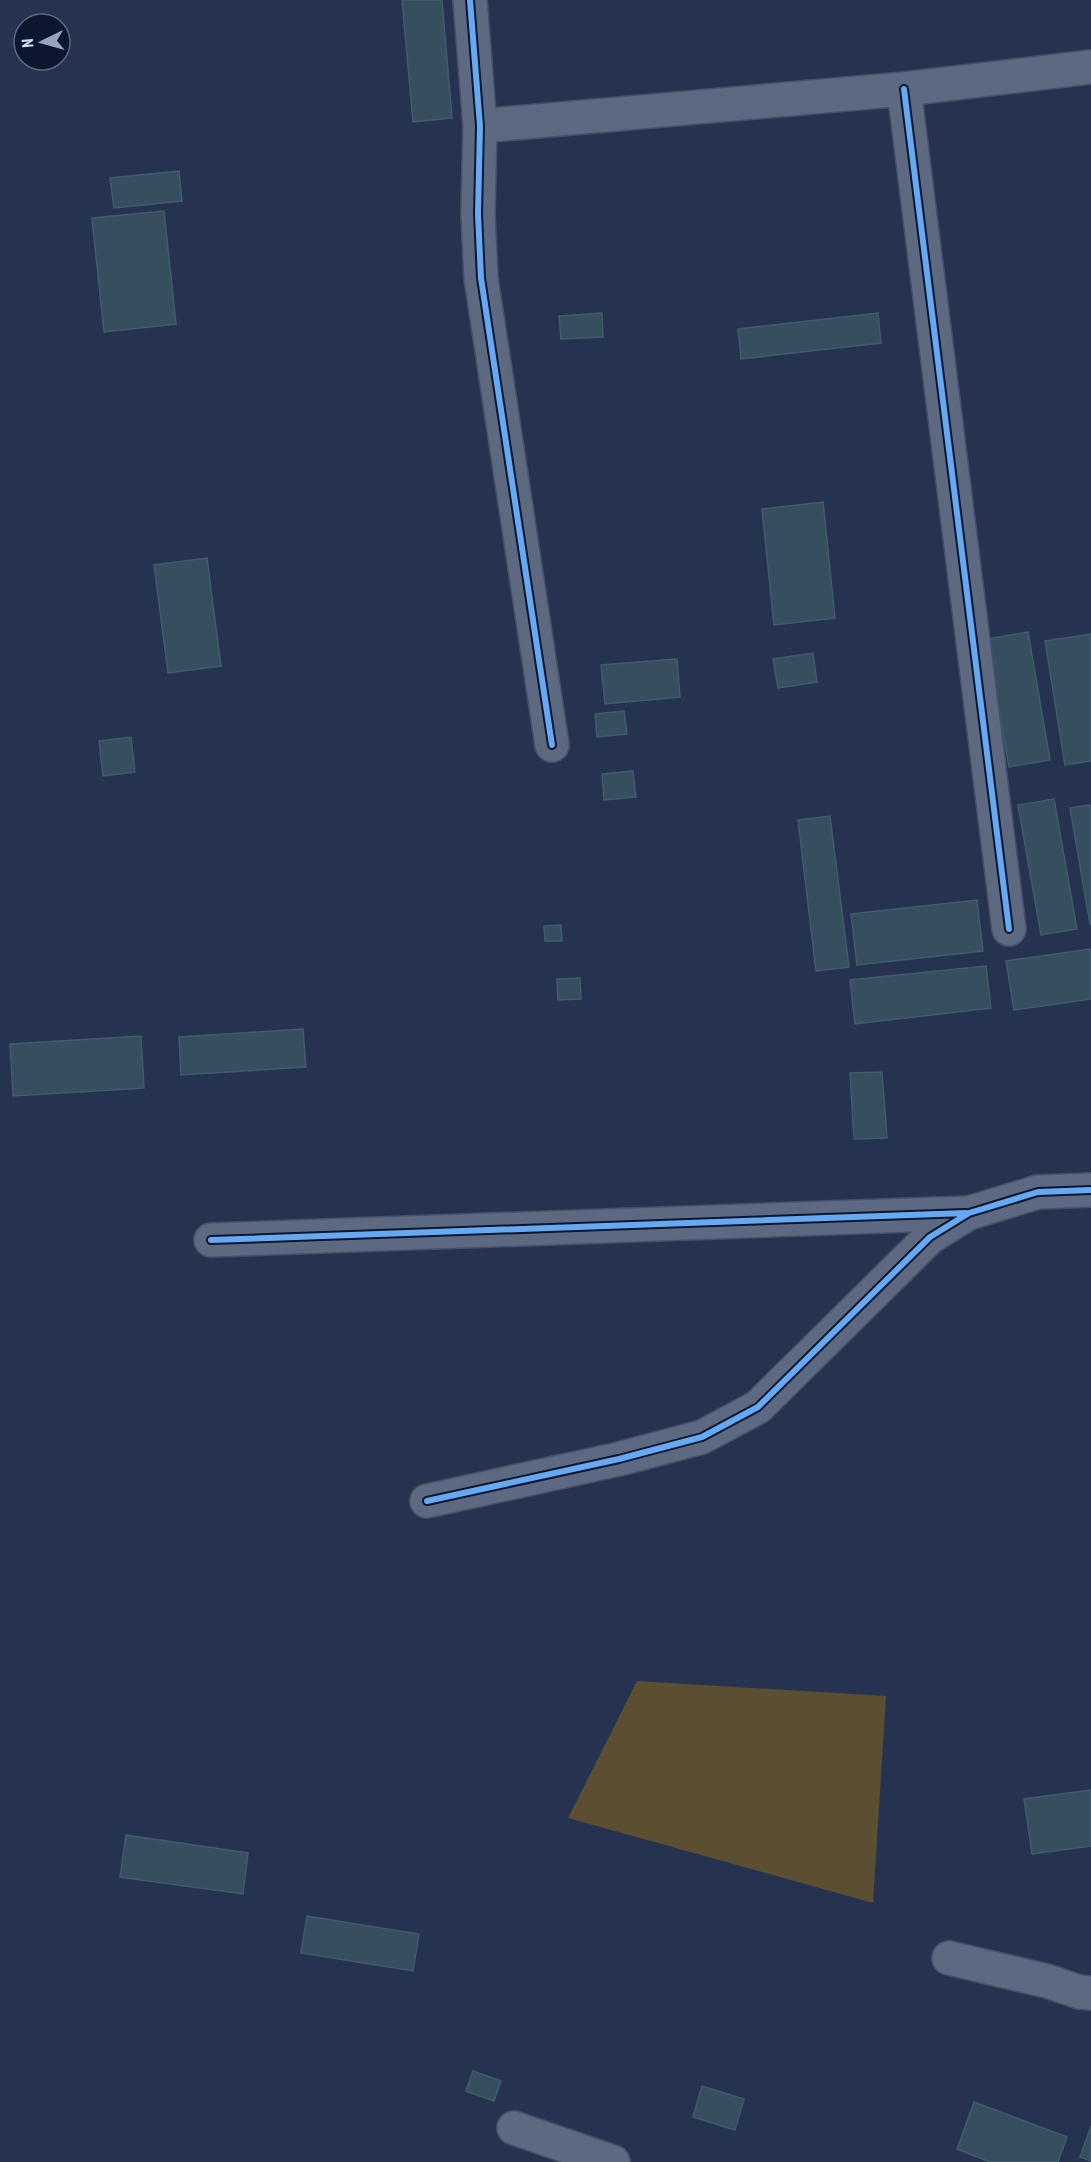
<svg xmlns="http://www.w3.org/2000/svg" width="1091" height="2162" font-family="'PT Sans Narrow',sans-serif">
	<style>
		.green { fill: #5c4f31 }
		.building { fill: #374e5e; stroke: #405c6c; stroke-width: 1.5 }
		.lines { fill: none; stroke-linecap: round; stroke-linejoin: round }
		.street-casing { stroke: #465068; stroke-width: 36 }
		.street { stroke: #5d6981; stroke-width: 33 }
		.cycleway-casing { stroke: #0c172f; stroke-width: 10 }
		.cycleway { stroke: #66a8f1; stroke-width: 6 }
	</style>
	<rect width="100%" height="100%" fill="#263350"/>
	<!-- green -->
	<path class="green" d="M637 1681 886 1696 873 1903 568 1818Z"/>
	<!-- building -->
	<path class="building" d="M402 0H442L452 118 413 122Z
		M179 171 182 201 114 208 110 178Z
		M164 211 176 324 104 332 92 218Z
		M602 313 603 337 561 339 559 316Z
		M878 313 881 343 741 359 738 329Z
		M823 502 835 618 774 625 762 509Z
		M207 558 221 666 168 673 154 565Z
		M1028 632 1050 760 1009 767 986 639Z
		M1091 634V761L1065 765 1045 641Z
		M813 653 817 682 778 688 773 659Z
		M677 659 680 697 605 704 601 665Z
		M624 711 627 734 597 737 595 714Z
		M131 737 135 772 103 776 99 741Z
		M633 771 636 797 604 800 602 774Z
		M1054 799 1077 929 1041 935 1018 805Z
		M1091 805V924H1090L1070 808Z
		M830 816 849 967 816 971 798 820Z
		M977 900 983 951 857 965 851 914Z
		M561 925 562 941H545L544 926Z
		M1091 949V999L1014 1010 1006 961Z
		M986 966 991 1008 855 1024 850 980Z
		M580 978 581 999 558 1000 557 979Z
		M303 1029 306 1067 181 1075 179 1037Z
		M141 1036 144 1088 13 1096 10 1044Z
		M882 1072 887 1138 854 1139 850 1073Z
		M1091 1790V1846L1032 1854 1024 1799Z
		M126 1835 248 1853 243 1894 120 1877Z
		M307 1916 419 1934 413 1971 301 1953Z
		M473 2071 501 2081 494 2101 466 2091Z
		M702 2086 744 2099 735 2130 693 2117Z
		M974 2102 1067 2137 1058 2162H990L957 2149Z
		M1091 2126V2161L1080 2157Z"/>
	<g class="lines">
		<!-- street casing -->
		<g class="street-casing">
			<path id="street" d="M470 0 480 126 478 214 481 278 552 745
				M904 89 1009 929
				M480 126 904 89 1091 67
				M211 1240 968 1213
				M427 1501 619 1459 702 1437 758 1407 930 1237 969 1213 1038 1192 1091 1190
				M949 1958 1047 1981 1079 1992 1091 1993
				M514 2128 613 2162"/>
		</g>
		<!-- street -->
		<use href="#street" class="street"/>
		<!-- cycleway casing -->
		<g class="cycleway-casing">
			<path id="cycleway" d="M470 0 480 126 478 214 481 278 552 745
				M904 89 1009 929
				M211 1240 966 1213
				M427 1501 619 1459 702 1437 758 1407 930 1237 969 1213 1038 1192 1091 1190"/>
		</g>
		<!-- cycleway -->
		<use href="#cycleway" class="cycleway"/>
	</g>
	<!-- north arrow -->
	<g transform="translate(42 42) rotate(265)"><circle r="28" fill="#0c172f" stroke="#5c6881" stroke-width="1.5"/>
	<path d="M0-4.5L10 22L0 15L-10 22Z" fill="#96a4c0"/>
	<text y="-9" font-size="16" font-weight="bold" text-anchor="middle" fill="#d3e1fc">N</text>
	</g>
</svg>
